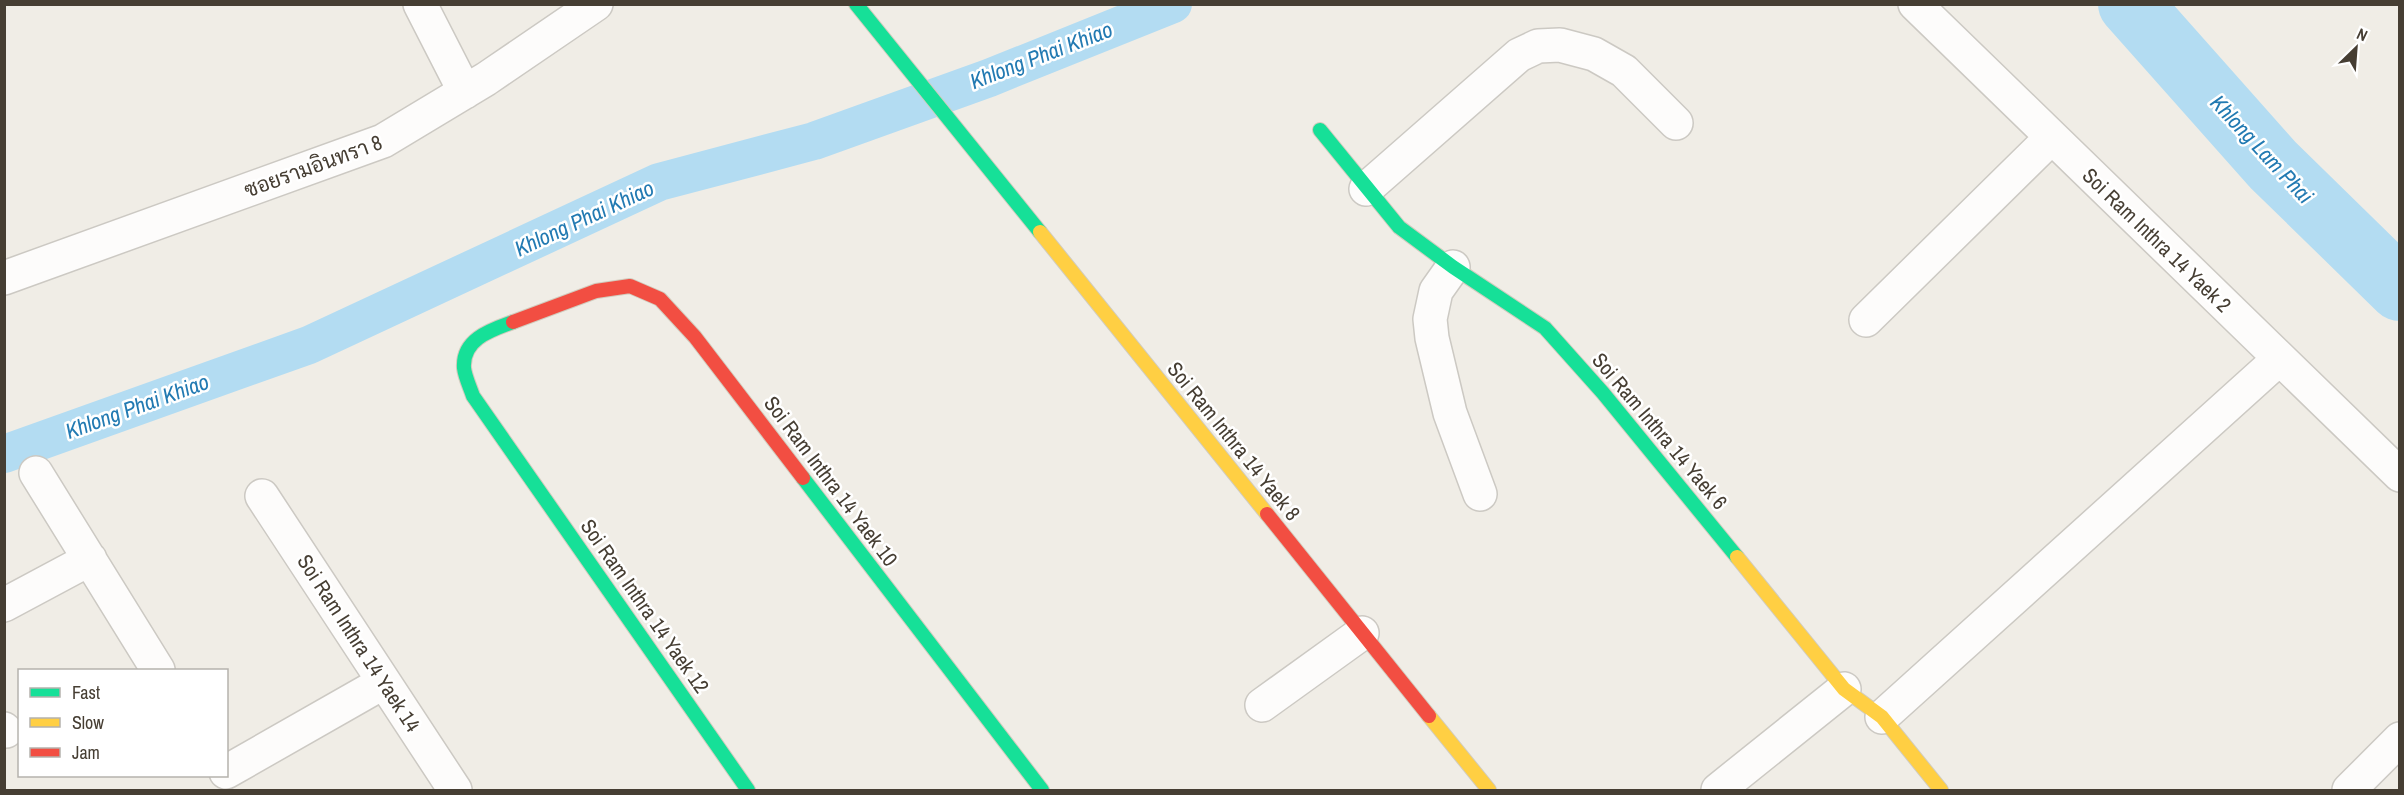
<svg xmlns="http://www.w3.org/2000/svg" width="2404" height="795" font-family="'Archivo Narrow',Sarabun,sans-serif">
	<style>
		.lines { fill: none; stroke-linecap: round; stroke-linejoin: round }
		.canal { stroke: #b3dcf2; stroke-width: 38 }
		.river { stroke: #b3dcf2; stroke-width: 64 }
		.street-casing { stroke: #ccc9c3; stroke-width: 36 }
		.fast-casing { stroke: #d1ccbe; stroke-width: 16 }
		.slow-casing { stroke: #d1ccbe; stroke-width: 16 }
		.jam-casing { stroke: #d1ccbe; stroke-width: 16 }
		.street { stroke: #fdfcfb; stroke-width: 33 }
		.fast { stroke: #16e098; stroke-width: 14 }
		.slow { stroke: #ffcf43; stroke-width: 14 }
		.jam { stroke: #f24e42; stroke-width: 14 }
		.labels { text-anchor: middle; dominant-baseline: central; stroke-width: 5; stroke-linejoin: round; paint-order: stroke }
		.street-label { font-size: 21px; fill: #463e33; stroke: #fff }
		.water-label { font-size: 22px; font-style: italic; fill: #227ab2; stroke: #fff }
	</style>
	<rect width="100%" height="100%" fill="#f0ede6"/>
	<g class="lines">
		<!-- canal -->
		<path class="canal" d="M4 454 309 345 659 182 814 141 989 78 1173 4"/>
		<!-- river -->
		<path class="river" d="M2130 4 2273 165 2400 289"/>
		<!-- street casing -->
		<g class="street-casing">
			<path id="street" d="M420 4 465 92
				M1915 4 2400 475
				M1366 189 1519 55 1538 46 1560 45 1594 54 1624 71 1676 123
				M1453 267 1436 291 1430 319 1432 338 1450 413 1480 494
				M4 278 383 141 486 79 596 4
				M1866 320 2052 137
				M36 473 158 670
				M262 496 455 790
				M4 605 90 559
				M1262 705 1362 633
				M1882 717 2279 359
				M4 729 6 731
				M226 772 384 682
				M1718 790 1844 689
				M2349 790 2400 739"/>
		</g>
		<!-- fast casing -->
		<g class="fast-casing">
			<path id="fast" d="M856 4 1040 232
				M1320 130 1399 227 1453 267 1545 328 1603 393 1737 557
				M513 322C491 330 462 339 464 368 465 377 470 387 473 396L748 790
				M803 478 1042 790"/>
		</g>
		<!-- slow casing -->
		<g class="slow-casing">
			<path id="slow" d="M1040 232 1267 514
				M1737 557 1844 689 1882 717 1941 790
				M1429 716 1489 790"/>
		</g>
		<!-- jam casing -->
		<g class="jam-casing">
			<path id="jam" d="M513 322 596 291 630 286 660 299 695 337 803 478
				M1267 514 1429 716"/>
		</g>
		<!-- street -->
		<use href="#street" class="street"/>
		<!-- fast -->
		<use href="#fast" class="fast"/>
		<!-- slow -->
		<use href="#slow" class="slow"/>
		<!-- jam -->
		<use href="#jam" class="jam"/>
	</g>
	<g class="labels">
		<!-- street labels -->
		<g class="street-label">
			<text transform="translate(313 166) rotate(-20)">ซอยรามอินทรา 8</text>
			<text transform="translate(2157 240) rotate(44)">Soi Ram Inthra 14 Yaek 2</text>
			<text transform="translate(1660 431) rotate(50)">Soi Ram Inthra 14 Yaek 6</text>
			<text transform="translate(1234 441) rotate(51)">Soi Ram Inthra 14 Yaek 8</text>
			<text transform="translate(831 481) rotate(53)">Soi Ram Inthra 14 Yaek 10</text>
			<text transform="translate(645 606) rotate(55)">Soi Ram Inthra 14 Yaek 12</text>
			<text transform="translate(359 643) rotate(57)">Soi Ram Inthra 14 Yaek 14</text>
		</g>
		<!-- water labels -->
		<g class="water-label">
			<text transform="translate(1041 55) rotate(-21)">Khlong Phai Khiao</text>
			<text transform="translate(2262 149) rotate(47)">Khlong Lam Phai</text>
			<text transform="translate(584 218) rotate(-25)">Khlong Phai Khiao</text>
			<text transform="translate(137 406) rotate(-20)">Khlong Phai Khiao</text>
		</g>
	</g>
	<!-- border -->
	<rect width="2404" height="795" fill="none" stroke="#463e33" stroke-width="12"/>
	<!-- legend -->
	<rect x="18" y="669" width="210" height="108" fill="#ffffff" stroke="#b5b2ad" stroke-width="1.5"/>
	<rect x="30" y="688" width="30" height="9" fill="#16e098" stroke="#b5b2ad" stroke-width="1.5"/>
	<text x="72" y="699" font-size="18" fill="#463e33">Fast</text>
	<rect x="30" y="718" width="30" height="9" fill="#ffcf43" stroke="#b5b2ad" stroke-width="1.5"/>
	<text x="72" y="729" font-size="18" fill="#463e33">Slow</text>
	<rect x="30" y="748" width="30" height="9" fill="#f24e42" stroke="#b5b2ad" stroke-width="1.5"/>
	<text x="72" y="759" font-size="18" fill="#463e33">Jam</text>
	<!-- north arrow -->
	<g transform="translate(2356 48) rotate(25)" stroke="#ffffff" stroke-width="4.5" paint-order="stroke">
	<path d="M0-4.5L10 22L0 15L-10 22Z" fill="#463e33"/>
	<text y="-9" font-size="16" font-weight="bold" text-anchor="middle" fill="#463e33">N</text>
	</g>
</svg>
